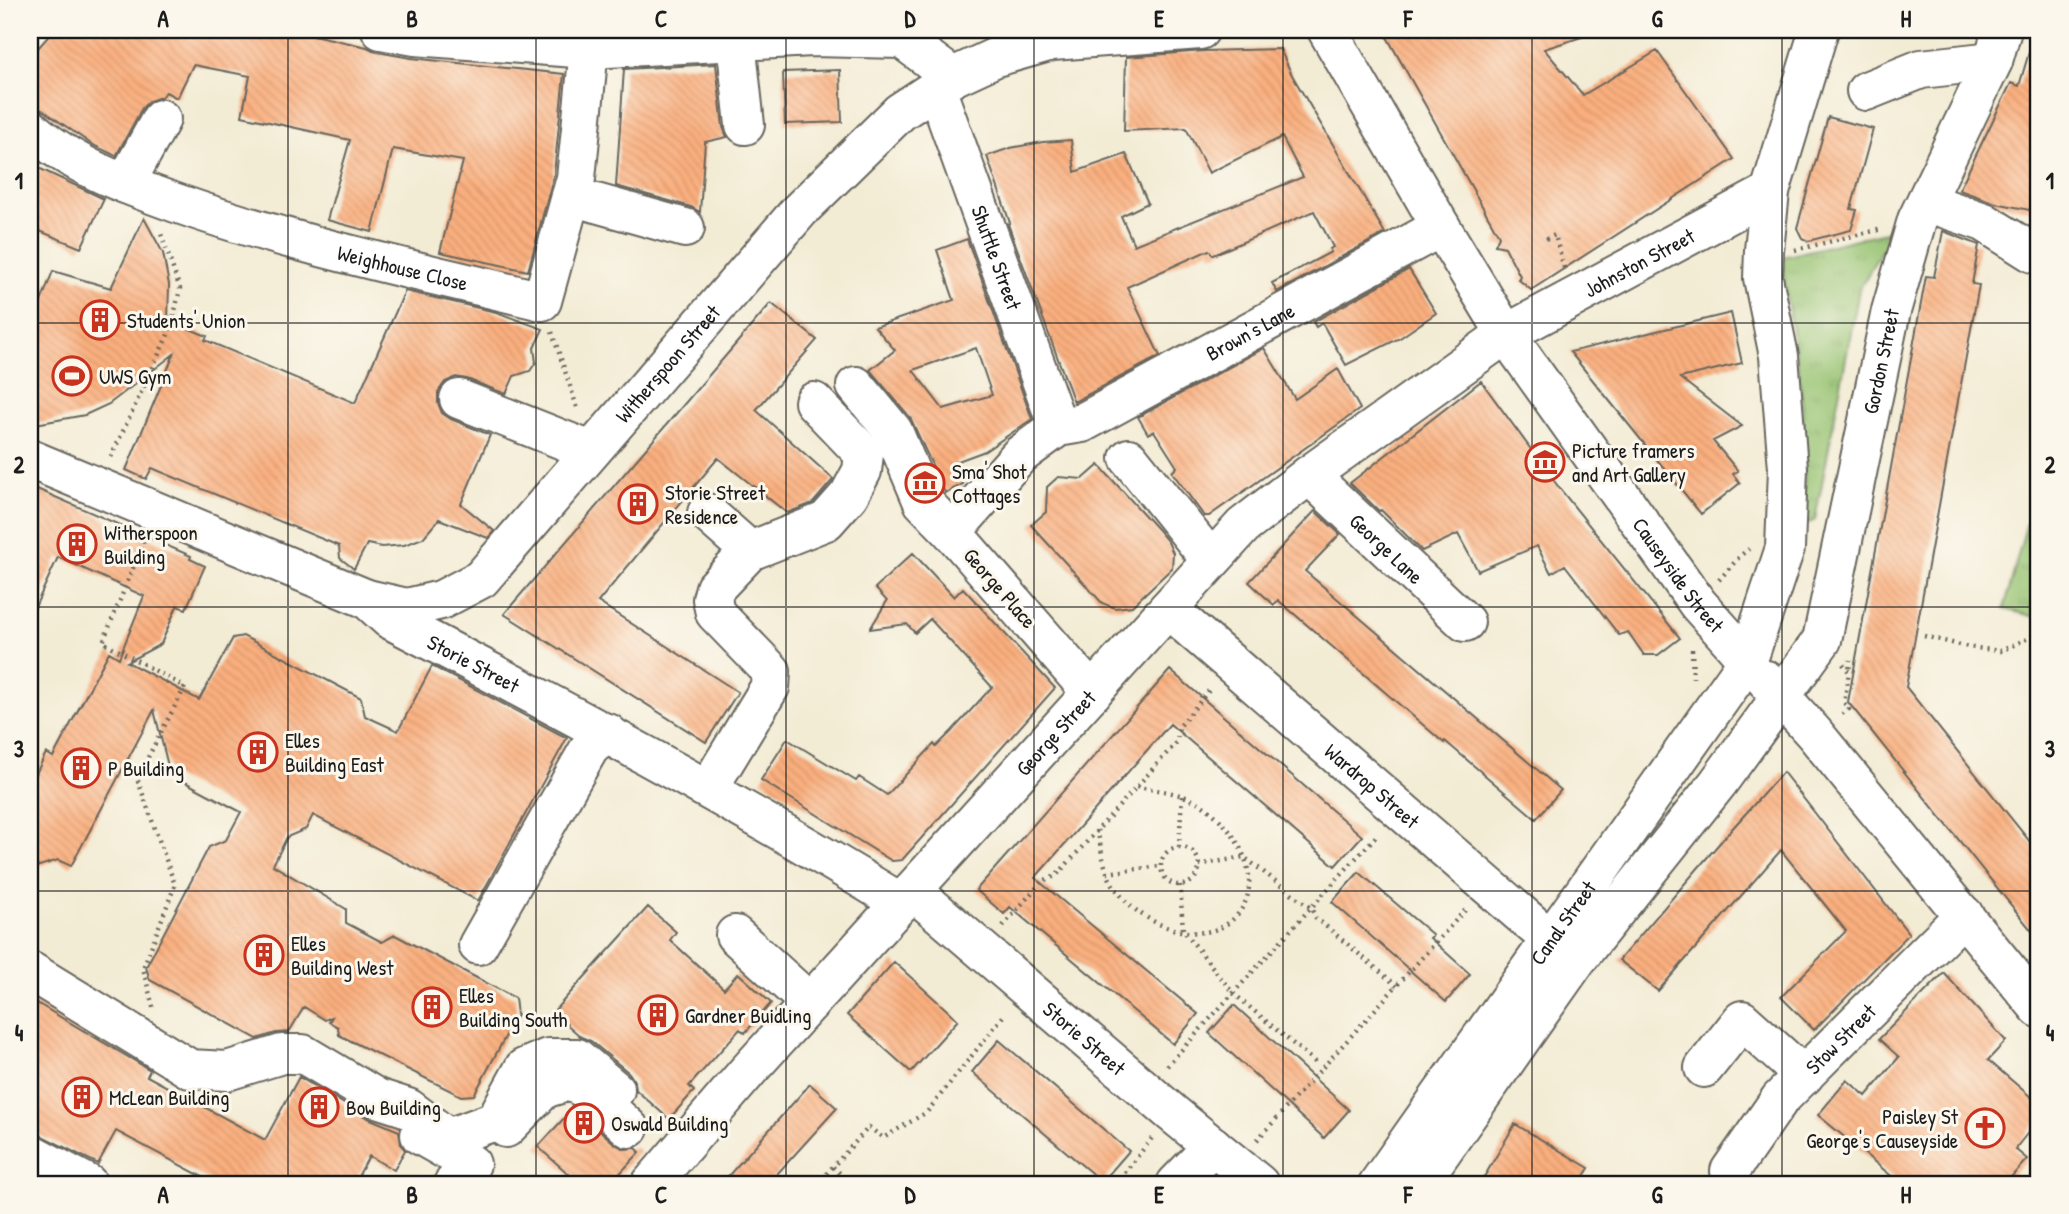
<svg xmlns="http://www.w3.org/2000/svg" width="2069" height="1214" font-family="'Patrick Hand',sans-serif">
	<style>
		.grass { fill: url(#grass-tufts); stroke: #586f46; stroke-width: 2 }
		.building { fill: url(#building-back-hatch); fill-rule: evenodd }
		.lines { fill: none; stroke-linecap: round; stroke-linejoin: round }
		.minor-casing { stroke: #67655d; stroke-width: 42 }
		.major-casing { stroke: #67655d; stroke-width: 42 }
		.path { stroke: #67655d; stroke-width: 4.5; stroke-dasharray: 2 5; stroke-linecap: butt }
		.minor { stroke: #fff; stroke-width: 38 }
		.major { stroke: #fff; stroke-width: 38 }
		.grid { fill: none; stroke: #1c1c1c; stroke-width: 2; stroke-opacity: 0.55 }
		.labels { text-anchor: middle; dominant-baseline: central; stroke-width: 6; stroke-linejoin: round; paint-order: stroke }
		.street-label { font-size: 21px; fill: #1c1c1c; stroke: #fbf7ec }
		.poi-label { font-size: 21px; fill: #1c1c1c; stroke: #fbf7ec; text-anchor: start }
		.neatline { fill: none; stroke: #1c1c1c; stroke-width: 2.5 }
		.grid-label { font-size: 23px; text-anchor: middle; font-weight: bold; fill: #1c1c1c }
	</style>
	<defs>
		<pattern id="grass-tufts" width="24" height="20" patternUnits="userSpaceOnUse" patternTransform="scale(1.75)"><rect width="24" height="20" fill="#95c270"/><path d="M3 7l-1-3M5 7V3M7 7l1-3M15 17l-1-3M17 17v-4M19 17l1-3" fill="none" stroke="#80a660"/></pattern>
		<pattern id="building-back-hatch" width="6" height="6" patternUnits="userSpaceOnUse" patternTransform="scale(1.75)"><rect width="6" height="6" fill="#faaf7e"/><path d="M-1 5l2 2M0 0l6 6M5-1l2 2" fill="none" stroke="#d6966c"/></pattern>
	</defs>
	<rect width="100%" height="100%" fill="#fbf7ec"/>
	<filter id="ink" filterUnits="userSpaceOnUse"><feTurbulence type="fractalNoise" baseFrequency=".0143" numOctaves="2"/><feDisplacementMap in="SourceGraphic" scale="14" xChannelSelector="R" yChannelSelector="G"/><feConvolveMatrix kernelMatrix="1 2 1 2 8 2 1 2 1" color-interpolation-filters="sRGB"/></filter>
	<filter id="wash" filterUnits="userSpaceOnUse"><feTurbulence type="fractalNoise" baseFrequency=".00686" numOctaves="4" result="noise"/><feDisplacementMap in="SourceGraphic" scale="28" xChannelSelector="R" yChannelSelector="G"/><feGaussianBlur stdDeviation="1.57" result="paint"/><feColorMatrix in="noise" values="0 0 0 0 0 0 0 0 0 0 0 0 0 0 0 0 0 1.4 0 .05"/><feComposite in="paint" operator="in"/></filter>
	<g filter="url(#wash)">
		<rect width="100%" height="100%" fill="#f3ecd5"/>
		<!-- grass -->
		<path class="grass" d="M1893 230 1859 290 1815 520 1807 524 1804 522C1804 475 1806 428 1800 381 1795 339 1784 300 1783 257Z
			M2027 522 2039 525V605L2036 617 2004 609Z"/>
		<g id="blocks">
			<!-- building -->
			<path class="building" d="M54 30H291L367 47 377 52 411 58 564 74 554 174 528 271 440 252 463 161 393 149 372 232 327 220 350 140 242 116 250 76 193 65 177 98 166 92 161 97 149 101 142 108 116 156 91 144 44 111 30 105V57Z
				M1383 30H1590L1591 34 1544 49 1583 95 1657 51 1734 159 1531 290 1518 279 1520 276 1505 247 1495 245 1499 236Z
				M2034 36 2039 37V212L1996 203 1959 190 2011 83 2019 86Z
				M1280 49 1292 75 1385 233 1277 292 1272 283 1331 252 1330 249 1333 247 1314 211 1213 255 1209 250 1127 287 1160 356 1074 402 1008 224 1010 223 987 156 1010 148 1043 142 1071 140 1075 172 1126 154 1148 203 1121 216 1134 245 1303 177 1282 137 1209 173 1186 128 1124 131 1126 57 1204 51Z
				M716 64 723 127 727 137 705 142 700 212 691 207 616 186 624 69Z
				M840 70 842 122 785 124 783 72Z
				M1828 117 1873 129 1851 209 1857 210 1851 230 1808 241 1802 238 1797 228Z
				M30 164 104 199 81 248 30 227Z
				M144 218 163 253 169 285 168 320 207 336 205 340 355 403 405 291 496 312 543 329 534 348 536 362 530 371 514 376 506 394 467 379 456 377 445 382 438 392V403L442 413 451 419 490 435 461 504 494 531 488 538 439 519 423 538 404 545 382 547 367 544 354 569 340 558 339 546 152 468 146 479 126 470 174 354 109 404 85 415 30 425V330L53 271 111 288Z
				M1943 231 1979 245 1972 284 1979 285 1906 687 2039 853V940L1848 702 1926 276 1934 277Z
				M967 239 1032 419 985 451 955 462 963 484 945 493 910 417 870 370 895 350 875 327 954 300 937 250ZM976 348 992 395 943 409 913 370Z
				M1409 269 1436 313 1400 338 1346 365 1322 323 1316 327 1313 322Z
				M771 303 817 340 756 410 833 479 831 482 813 503 787 513 718 458 598 602 738 692 706 742 504 614Z
				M1731 313 1742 363 1680 378 1742 426 1713 441 1738 471 1733 474 1740 483 1701 514 1570 352Z
				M1264 348 1295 399 1338 369 1360 409 1209 516H1204L1172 472 1177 467 1154 431 1148 434 1138 417Z
				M1481 381 1560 489 1680 638 1658 655H1644L1628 632 1619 635 1565 565 1551 573 1537 546 1478 571 1458 534 1422 551 1381 510 1379 511 1350 483Z
				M1099 465 1159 531 1168 542 1173 553 1172 568 1132 606 1115 608 1102 603 1031 525 1046 512 1047 487 1058 477 1083 479Z
				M30 486 191 556 190 559 205 566 186 609 177 606 161 644 127 662 199 700 233 638 243 636 361 698 365 716 398 731 432 666 567 738 478 901 313 815 306 829 287 837 273 865 346 909V923L382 942 395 935 515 998 517 1015 474 1095 461 1096 339 1035 338 1027 329 1022 332 1017 325 1020 304 1007 289 1032 276 1033 257 1039 150 980 146 967 209 847 226 840 241 812 170 774 154 710 71 866 58 860 30 869V786L46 753 53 757 109 652 119 658 144 596 58 557 30 618Z
				M1315 511 1340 534 1305 571 1561 790 1536 819 1445 741 1444 743 1278 600 1274 605 1249 582Z
				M913 553 954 597 963 588 1055 688 902 860 892 861 761 780 787 739 856 781 859 777 887 795 934 744 936 747 952 731 992 687 930 619 915 633 907 624 870 629 887 601 875 588Z
				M1170 670 1362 836 1335 866 1170 724 1035 878 1198 1014 1173 1044 1010 907 1004 914 976 890Z
				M1783 772 1909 934 1814 1030 1781 997 1846 931 1781 850 1658 991 1619 960 1730 831Z
				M1359 872 1433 935 1430 938 1470 974 1446 1002 1332 902Z
				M648 907 676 932 670 940 724 989 738 973 771 1003 745 1033 740 1029 689 1086 694 1091 669 1119 636 1090 635 1082 629 1073 591 1041 581 1037 553 1012Z
				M894 962 958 1020 911 1072 847 1015Z
				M1944 973 2006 1041 1988 1060 2039 1104V1119L2015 1149 2027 1159 2005 1184H1901L1818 1115 1847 1080 1866 1096 1899 1057 1879 1039Z
				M30 999 150 1070 147 1076 265 1140 299 1077 366 1117 399 1131 401 1145 405 1150 394 1170 369 1156 354 1184H216L116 1131 98 1164 30 1130Z
				M1234 1005 1349 1110 1324 1138 1209 1033Z
				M999 1040 1129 1151 1102 1182 972 1072Z
				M810 1084 837 1108 768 1184H721Z
				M574 1107 615 1144 625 1149 636 1148 640 1152 610 1184H580L538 1147Z
				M1515 1124 1589 1168 1579 1184H1480Z"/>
		</g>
	</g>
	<g filter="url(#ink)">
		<use href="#blocks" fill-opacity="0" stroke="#67655d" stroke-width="2"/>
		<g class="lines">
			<!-- minor casing -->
			<g class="minor-casing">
				<g id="minor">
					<path d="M381 30 415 36 589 49 812 37 902 39 953 77"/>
					<path id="s1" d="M1327 30 1441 227 1506 334 1698 604 1748 660"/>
					<path d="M736 41 745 125"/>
					<path id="s2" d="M936 88 1058 427"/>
					<path d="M1866 91 1921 69 1993 61"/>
					<path id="s3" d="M30 128C71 165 125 185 176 203 295 245 419 271 542 301L576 178 589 49"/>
					<path d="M125 184 161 119"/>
					<path d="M571 196 685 228"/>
					<path d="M1926 202 1984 222 2033 253"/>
					<path d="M856 386 893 431 923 502 952 532"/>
					<path d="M459 399 591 451"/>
					<path d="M1129 458 1210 559"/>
					<path id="s4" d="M30 459 367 599 389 619C562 709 734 800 901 903"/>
					<path id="s5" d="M1309 475 1465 622"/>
					<path d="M707 513 750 551 715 588 712 599 715 613 771 671 770 687 708 789"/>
					<path d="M750 551 826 521 849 495 862 471 864 454 814 402"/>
					<path id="s6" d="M367 599 407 608 441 600 481 579 800 210 900 112 953 77 996 57 1052 41 1200 30"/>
					<path id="s7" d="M1168 609 1574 960"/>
					<path id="s8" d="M1092 693 952 532 1020 455 1058 427 1082 423 1441 227"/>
					<path id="s9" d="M913 891 1172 1113 1259 1184"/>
					<path d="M735 935 810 1003"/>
					<path d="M478 945 590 747 608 733"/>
					<path d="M30 971 190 1069 227 1071 282 1054H303L377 1098 408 1108 448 1138 495 1121 524 1068 548 1058H577L615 1090"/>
					<path d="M1704 1068 1742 1020 1804 1076"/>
					<path d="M506 1128 544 1089 569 1081 588 1090 629 1128"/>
					<path d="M420 1135 471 1164 453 1184"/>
					<path d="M30 1153 88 1184"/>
					<path id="s10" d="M1730 1171 1780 1099 1964 915"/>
					<path id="s11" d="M651 1184 748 1071 1243 526 1309 475 1506 334 1770 192"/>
					<path d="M1176 1184 1213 1146"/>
				</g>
			</g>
			<!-- major casing -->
			<g class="major-casing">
				<g id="major">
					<path d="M1766 680 1814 733 2039 1008"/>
					<path id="s12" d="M1378 1184 1748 660 1785 548 1788 468 1779 356 1763 278 1764 250 1770 192 1819 30"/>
					<path id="s13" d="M1419 1184 1576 961 1718 783 1822 640 1891 311 1917 220 1993 61 2002 30"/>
				</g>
			</g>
			<!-- path -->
			<path class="path" d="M1546 239 1555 235 1564 268
				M1795 250 1882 229
				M552 332 578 410
				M111 457 171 328 180 289 160 231
				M144 541 103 642 185 687 137 778 175 885 143 968 153 1007
				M1719 580 1741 555 1749 549
				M1924 636 1968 647 2001 651 2039 633
				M1692 649 1693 678
				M1843 664 1849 672 1850 660
				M1842 714 1849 709 1844 703 1849 672
				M1097 830C1102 849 1103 870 1114 886 1136 923 1204 953 1237 915 1270 877 1230 818 1193 800 1176 792 1156 790 1136 787
				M1161 866a19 19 0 1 1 38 0a19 19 0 1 1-38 0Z
				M1179 847 1182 796
				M1199 865 1244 857 1311 908 1316 918 1397 986
				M1107 873 1160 866
				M1180 885 1183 930 1233 993 1317 1064
				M1003 926 1042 881 1056 876 1177 742 1179 727 1211 688
				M1167 1066 1378 834
				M1257 1140 1467 908
				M833 1167 852 1184
				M817 1184 869 1127 883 1138 927 1112 1005 1014
				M1116 1184 1152 1138"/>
			<!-- minor -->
			<use href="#minor" class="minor"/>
			<!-- major -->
			<use href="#major" class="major"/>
		</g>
	</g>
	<!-- grid -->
	<path class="grid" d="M288 30V1184M536 30V1184M786 30V1184M1034 30V1184M1283 30V1184M1532 30V1184M1782 30V1184M30 323H2039M30 607H2039M30 891H2039"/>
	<!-- icons -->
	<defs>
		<g id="building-ring" transform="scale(2.0125)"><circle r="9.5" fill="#fbf7ec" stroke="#c8321e" stroke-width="1.5"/><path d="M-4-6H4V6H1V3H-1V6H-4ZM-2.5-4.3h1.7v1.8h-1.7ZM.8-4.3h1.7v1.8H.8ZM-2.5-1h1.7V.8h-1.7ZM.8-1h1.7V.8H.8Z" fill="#c8321e"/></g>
		<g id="stadium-ring" transform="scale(2.0125)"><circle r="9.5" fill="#fbf7ec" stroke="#c8321e" stroke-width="1.5"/><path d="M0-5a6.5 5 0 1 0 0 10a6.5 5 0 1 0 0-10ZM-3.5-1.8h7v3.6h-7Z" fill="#c8321e"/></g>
		<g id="museum-ring" transform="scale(2.0125)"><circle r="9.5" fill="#fbf7ec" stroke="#c8321e" stroke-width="1.5"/><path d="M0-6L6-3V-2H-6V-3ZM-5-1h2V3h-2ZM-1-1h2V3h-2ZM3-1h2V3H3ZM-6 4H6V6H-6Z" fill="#c8321e"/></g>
		<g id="church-ring" transform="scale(2.0125)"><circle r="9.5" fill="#fbf7ec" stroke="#c8321e" stroke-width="1.5"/><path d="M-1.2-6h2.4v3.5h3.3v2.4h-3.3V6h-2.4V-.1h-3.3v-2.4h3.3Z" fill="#c8321e"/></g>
	</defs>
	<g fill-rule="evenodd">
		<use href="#building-ring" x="100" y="320"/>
		<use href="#stadium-ring" x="72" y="376"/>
		<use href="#museum-ring" x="1545" y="462"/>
		<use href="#museum-ring" x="925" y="483"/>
		<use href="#building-ring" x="638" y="504"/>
		<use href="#building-ring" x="77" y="544"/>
		<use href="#building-ring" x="258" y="752"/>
		<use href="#building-ring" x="81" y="768"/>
		<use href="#building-ring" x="264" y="955"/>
		<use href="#building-ring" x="432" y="1007"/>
		<use href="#building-ring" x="658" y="1015"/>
		<use href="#building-ring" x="82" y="1097"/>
		<use href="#building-ring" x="319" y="1107"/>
		<use href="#building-ring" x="584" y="1123"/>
		<use href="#church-ring" x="1985" y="1128"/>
	</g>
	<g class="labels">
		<!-- street labels -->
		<g class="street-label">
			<text stroke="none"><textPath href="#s2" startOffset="180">Shuttle Street</textPath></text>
			<text stroke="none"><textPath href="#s11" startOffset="1362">Johnston Street</textPath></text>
			<text stroke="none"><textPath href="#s3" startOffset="401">Weighhouse Close</textPath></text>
			<text stroke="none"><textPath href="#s8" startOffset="579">Brown's Lane</textPath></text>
			<text stroke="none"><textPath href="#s13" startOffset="962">Gordon Street</textPath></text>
			<text stroke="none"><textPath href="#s6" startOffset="406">Witherspoon Street</textPath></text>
			<text stroke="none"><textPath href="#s5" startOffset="107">George Lane</textPath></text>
			<text stroke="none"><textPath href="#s1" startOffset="649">Causeyside Street</textPath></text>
			<text transform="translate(1000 588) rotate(49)">George Place</text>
			<text stroke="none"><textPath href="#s4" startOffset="490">Storie Street</textPath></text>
			<text stroke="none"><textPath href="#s11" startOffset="606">George Street</textPath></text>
			<text stroke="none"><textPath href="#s7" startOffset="270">Wardrop Street</textPath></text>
			<text stroke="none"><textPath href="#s12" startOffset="320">Canal Street</textPath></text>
			<text stroke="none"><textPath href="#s10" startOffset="173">Stow Street</textPath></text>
			<text stroke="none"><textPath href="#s9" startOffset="226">Storie Street</textPath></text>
		</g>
		<!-- poi labels -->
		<g class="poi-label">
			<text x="127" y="320">Students' Union</text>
			<text x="99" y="376">UWS Gym</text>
			<text x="1572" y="450">Picture framers<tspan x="1572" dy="24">and Art Gallery</tspan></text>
			<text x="952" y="471">Sma' Shot<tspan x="952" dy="24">Cottages</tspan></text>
			<text x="665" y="492">Storie Street<tspan x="665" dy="24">Residence</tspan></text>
			<text x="104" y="532">Witherspoon<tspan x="104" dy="24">Building</tspan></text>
			<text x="285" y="740">Elles<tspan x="285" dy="24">Building East</tspan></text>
			<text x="108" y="768">P Building</text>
			<text x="291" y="943">Elles<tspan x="291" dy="24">Building West</tspan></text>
			<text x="459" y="995">Elles<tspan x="459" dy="24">Building South</tspan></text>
			<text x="685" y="1015">Gardner Buidling</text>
			<text x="109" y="1097">McLean Building</text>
			<text x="346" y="1107">Bow Building</text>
			<text x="1958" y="1116" text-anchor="end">Paisley St<tspan x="1958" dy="24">George's Causeyside</tspan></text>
			<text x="611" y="1123">Oswald Building</text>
		</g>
	</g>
	<!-- margin -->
	<rect width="2069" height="1214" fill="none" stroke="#fbf7ec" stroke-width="77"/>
	<rect x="38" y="38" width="1992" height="1138" class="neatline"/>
	<g class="grid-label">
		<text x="163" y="27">A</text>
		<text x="412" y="27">B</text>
		<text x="661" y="27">C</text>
		<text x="910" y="27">D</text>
		<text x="1159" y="27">E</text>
		<text x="1408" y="27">F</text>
		<text x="1657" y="27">G</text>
		<text x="1906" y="27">H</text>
		<text x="19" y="189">1</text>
		<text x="2050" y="189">1</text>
		<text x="19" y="473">2</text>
		<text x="2050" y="473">2</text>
		<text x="19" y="757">3</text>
		<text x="2050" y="757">3</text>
		<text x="19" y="1041">4</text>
		<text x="2050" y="1041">4</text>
		<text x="163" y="1203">A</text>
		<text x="412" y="1203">B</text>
		<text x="661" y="1203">C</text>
		<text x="910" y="1203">D</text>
		<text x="1159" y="1203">E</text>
		<text x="1408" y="1203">F</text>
		<text x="1657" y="1203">G</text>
		<text x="1906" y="1203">H</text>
	</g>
</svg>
